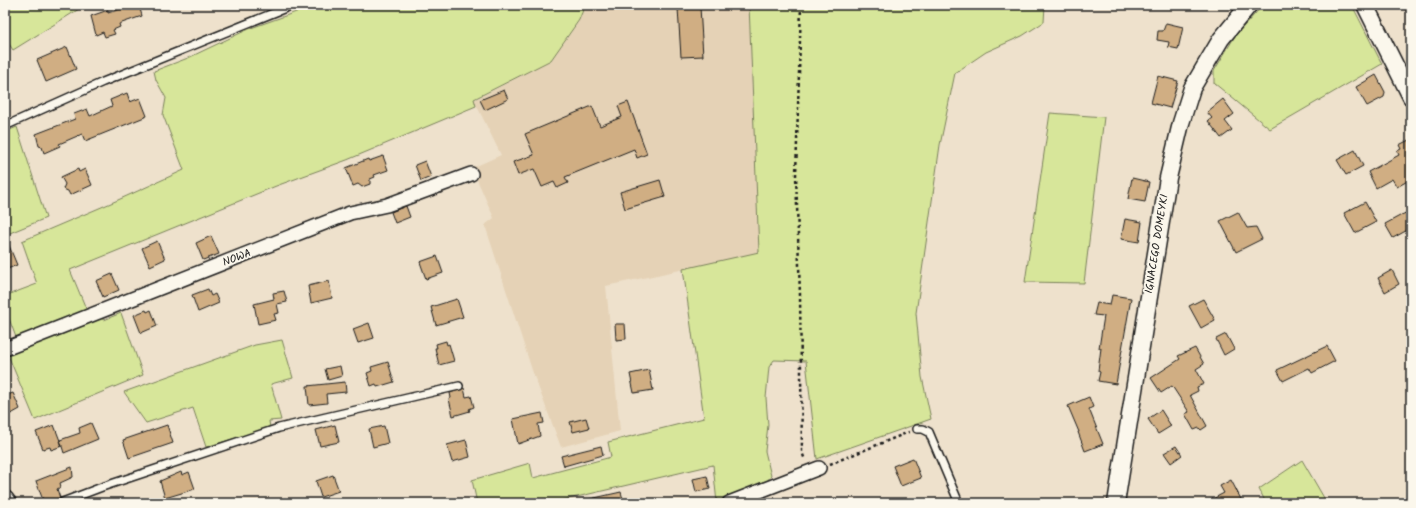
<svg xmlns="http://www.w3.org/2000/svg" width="1416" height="508" font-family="Kalam,sans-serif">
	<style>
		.built { fill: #e5d2b6 }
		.green { fill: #d7e69a; stroke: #7a815b }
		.building { fill: #d0ae83; stroke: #1c1c1c }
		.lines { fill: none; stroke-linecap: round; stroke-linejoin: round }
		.service-casing { stroke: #1c1c1c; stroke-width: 10 }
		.minor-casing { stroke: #1c1c1c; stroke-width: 16 }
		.tertiary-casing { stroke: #1c1c1c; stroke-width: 19 }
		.path { stroke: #1c1c1c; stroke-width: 2.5; stroke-dasharray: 3 3; stroke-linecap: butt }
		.service { stroke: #fbf7ec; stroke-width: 7 }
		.minor { stroke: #fbf7ec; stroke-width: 13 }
		.tertiary { stroke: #fbf7ec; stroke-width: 16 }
		.labels { text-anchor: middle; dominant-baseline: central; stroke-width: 3.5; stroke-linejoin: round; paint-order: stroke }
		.street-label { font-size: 11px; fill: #1c1c1c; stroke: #fbf7ec }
	</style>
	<rect width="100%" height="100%" fill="#eee1cc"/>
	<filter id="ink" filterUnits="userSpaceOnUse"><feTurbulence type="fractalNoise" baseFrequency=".025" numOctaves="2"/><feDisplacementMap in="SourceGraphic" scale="8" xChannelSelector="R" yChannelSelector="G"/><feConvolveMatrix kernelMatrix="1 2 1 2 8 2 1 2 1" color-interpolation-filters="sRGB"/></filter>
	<g filter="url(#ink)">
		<!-- built -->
		<path class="built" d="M585 5H749L759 253 606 286 620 431 561 447 533 373 485 225 494 218 472 168 501 155 474 100 551 60 579 20Z"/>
		<!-- green -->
		<path class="green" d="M5 5H90L79 9 13 50 7 41 5 42Z
			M316 5H585L579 20 551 60 474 99 476 106 347 160 276 186 70 270 87 311 17 340 5 308V296L37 284 22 241 118 200 184 170 163 115 166 98 156 80 154 71 188 58 251 28Z
			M749 5H1045L1044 22 1022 36 986 52 955 73 940 145 916 313 922 377 931 419 817 459 806 361 774 360 769 367 766 398 768 425 765 451 771 476 767 481 726 500 723 503H717L713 465 551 503H477L472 480 530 463 533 478 611 457 608 442 704 418 683 269 759 252Z
			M1263 5H1352L1382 64 1270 129 1214 83V71L1235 36Z
			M1050 113 1104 117 1084 283 1025 282Z
			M17 127 46 218 5 235V132Z
			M121 313 143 375 35 420 8 355 99 317 104 320Z
			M282 340 293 378 271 384 281 420 269 421 270 428 206 447 193 408 146 423 124 392 255 345Z
			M1302 460 1327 503H1266L1259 489Z"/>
		<!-- building -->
		<path class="building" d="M126 5H139L142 16 119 24 120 27 113 30 115 34 105 37 103 32 96 35 91 16 108 10V13L127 7Z
			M700 7 703 56 681 57 678 8Z
			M1166 23 1183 27 1178 49 1168 47 1169 42 1157 40 1158 31H1163Z
			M67 47 76 69 46 82 37 60Z
			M1376 75 1385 92 1384 97 1367 106 1356 87Z
			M1158 76 1178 81 1170 108 1151 103Z
			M504 90 508 99 485 110 480 100Z
			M127 93 130 102 140 98 147 116 85 141 82 134 59 144 60 146 44 153 42 147 39 146 36 134 75 119 74 114 87 109 90 116 112 106 110 100Z
			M1223 99 1234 114 1225 121 1232 130 1221 138 1208 121 1212 118 1207 112Z
			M628 102 647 154 637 158 634 149 565 177 568 183 557 188 554 182 542 187 534 169 518 175 513 162 534 155 525 134 592 106 600 126 622 117 618 106Z
			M1411 139V179L1397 187 1392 179 1376 188 1368 172 1399 155 1397 151 1401 149 1399 145Z
			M1355 150 1363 166 1346 175 1337 160Z
			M383 156 388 170 374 175 375 177 370 179V184L362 187 358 184 353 186 346 168 368 159 369 161Z
			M425 161 431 177 421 181 415 165Z
			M78 169 79 172 85 169 92 185 70 195 68 191 63 189 65 184 61 177Z
			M1132 178 1149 182 1145 202 1128 199Z
			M660 180 665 197 625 209 620 192Z
			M1365 202 1376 222 1355 233 1344 213Z
			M406 206 410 217 395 223 391 212Z
			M1411 210V228L1393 238 1385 224Z
			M1238 212 1247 228 1256 227 1262 239 1236 252 1220 221Z
			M1125 219 1142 222 1139 242 1121 239Z
			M5 236 17 265 5 270Z
			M211 236 219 254 203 260 196 243Z
			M157 241 165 259 150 266 142 248Z
			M437 256 443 273 426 279 420 262Z
			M1392 270 1399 284 1385 292 1378 278Z
			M112 274 119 290 103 297 96 281Z
			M329 281 332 298 311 303 308 286Z
			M208 289 211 296 215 294 219 303 198 312 192 295Z
			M284 291 287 302 277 304 279 313 274 314 276 320 258 324 254 304 274 299 273 293Z
			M1112 295 1131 298 1116 384 1098 381 1100 372 1098 371 1101 348H1099L1104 316 1094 315 1097 303 1110 305Z
			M457 299 463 317 436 325 431 307Z
			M1203 299 1215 320 1201 328 1189 306Z
			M146 310 147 312 151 310 157 326 141 333 134 315Z
			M369 323 374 338 358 343 353 329Z
			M615 324H625L626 339 616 340Z
			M1226 334 1234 349 1224 355 1216 339Z
			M446 341 447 345 449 344 454 361 439 365 435 348H437L436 344Z
			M1327 346 1335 361 1312 373 1309 368 1283 381 1277 370Z
			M1195 348 1204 364 1196 369 1204 384 1197 387 1198 391 1190 395 1207 426 1201 430 1199 428 1194 430 1185 414 1189 412 1172 386 1161 393 1151 378 1180 359 1178 356Z
			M388 362 394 382 377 387 376 384 371 386 367 373 372 371 371 367Z
			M340 366 342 376 328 380 325 369Z
			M649 370 653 390 634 393 630 374Z
			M345 382 346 392 326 394 327 403 309 405 307 386Z
			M464 388 466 397 471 396 474 407 469 409 470 411 453 416 449 399 451 398 450 393Z
			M13 393 20 409 11 414 5 403V396Z
			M1089 397 1093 407 1089 409 1103 444 1085 451 1078 432H1079L1068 406Z
			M1161 410 1171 426 1158 434 1148 419Z
			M542 413 544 423 538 424 540 436 518 444 513 419Z
			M586 418 589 428 573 432 570 422Z
			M91 423 98 439 64 453 60 440 80 433 79 428Z
			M54 425 62 446 51 450 50 447 43 449 36 432Z
			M167 425 173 443 129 458 123 440Z
			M335 425 339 442 320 446 316 430Z
			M384 426 388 443 373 447 369 429Z
			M466 440 470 457 452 462 447 445Z
			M601 446 603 455 564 466 561 456Z
			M1176 446 1182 455 1171 463 1164 453Z
			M913 458 921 478 901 486 893 466Z
			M72 467 73 477 60 483 61 487 57 489 60 498 49 503H44L36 481Z
			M181 472 182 475 189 472 195 489 165 498 160 481Z
			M333 475 339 491 321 497 316 481Z
			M707 476 710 489 696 492 693 479Z
			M1231 480 1243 503H1205L1224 493 1220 486Z
			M621 492 624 503H590V499Z"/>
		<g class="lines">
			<!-- service casing -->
			<g class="service-casing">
				<path id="service" d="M5 126 103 82 293 5
					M917 429H923L929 432 959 503
					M60 503 102 487 279 428 459 386"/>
			</g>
			<!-- minor casing -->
			<g class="minor-casing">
				<path id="minor" d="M5 349 350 213 387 205 471 174
					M729 503 819 468"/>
			</g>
			<!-- tertiary casing -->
			<g class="tertiary-casing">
				<path id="tertiary" d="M1365 5 1411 97
					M5 499 8 503
					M1116 503 1168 178 1181 123 1192 88 1221 39 1249 5"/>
			</g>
			<!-- path -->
			<path class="path" d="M801 5 796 175 800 295 802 452 805 460
				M830 464 909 432"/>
			<!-- service -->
			<use href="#service" class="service"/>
			<!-- minor -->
			<use href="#minor" class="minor"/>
			<!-- tertiary -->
			<use href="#tertiary" class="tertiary"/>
		</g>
	</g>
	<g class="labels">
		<!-- street labels -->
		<g class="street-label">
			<text transform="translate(1157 244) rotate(-81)">IGNACEGO DOMEYKI</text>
			<text transform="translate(237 258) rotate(-21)">NOWA</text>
		</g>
	</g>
	<!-- margin -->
	<rect width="1416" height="508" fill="none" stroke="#fbf7ec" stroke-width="20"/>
	<rect x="10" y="10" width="1396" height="488" fill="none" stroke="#1c1c1c" stroke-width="1.5" filter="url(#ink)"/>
</svg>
